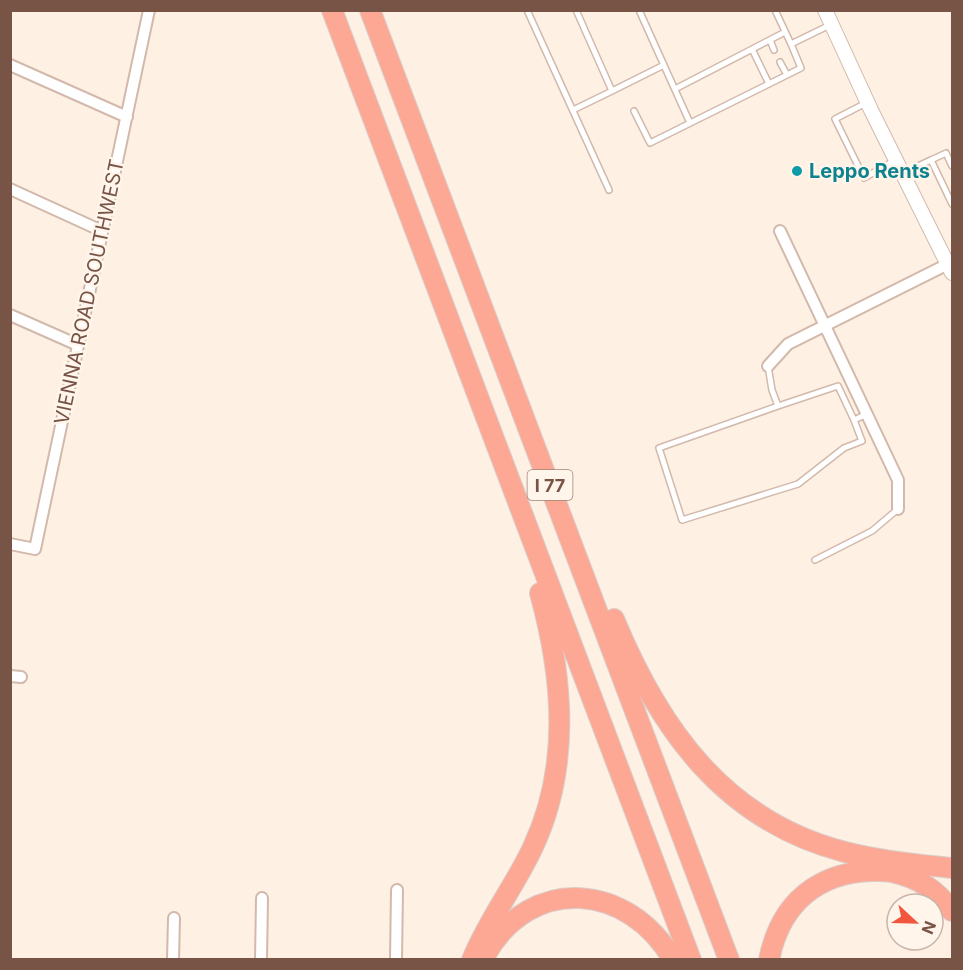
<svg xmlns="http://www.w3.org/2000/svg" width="963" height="970" font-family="Inter,sans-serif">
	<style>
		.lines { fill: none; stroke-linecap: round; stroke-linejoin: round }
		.service-casing { stroke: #d2b9ab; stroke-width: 8 }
		.minor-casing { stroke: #d2b9ab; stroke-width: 14 }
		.tertiary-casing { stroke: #d2b9ab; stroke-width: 16 }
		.motorway-casing { stroke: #d9cfcb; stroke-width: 22 }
		.service { stroke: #fff; stroke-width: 5 }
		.minor { stroke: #fff; stroke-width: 10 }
		.tertiary { stroke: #fff; stroke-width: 14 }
		.motorway { stroke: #fda795; stroke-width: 20 }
		.culture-dot { fill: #0f9aa8; stroke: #fff5eb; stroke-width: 2 }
		.labels { text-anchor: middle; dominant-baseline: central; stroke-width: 5; stroke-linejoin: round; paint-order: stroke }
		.shield { fill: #fff5eb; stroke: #a08478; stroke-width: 1.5 }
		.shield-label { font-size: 18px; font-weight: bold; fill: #785447 }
		.culture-label { font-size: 20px; font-weight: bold; fill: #0d838f; stroke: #fff5eb; text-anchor: start }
		.street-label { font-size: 20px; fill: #785447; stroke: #fff5eb }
	</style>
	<rect width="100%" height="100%" fill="#fef1e3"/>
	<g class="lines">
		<!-- service casing -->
		<g class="service-casing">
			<path id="service" d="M527 10 609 190
				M576 10 612 91 664 65
				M639 10 690 123
				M775 10 791 44 832 24
				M770 40 774 50
				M752 49 769 84
				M780 62 787 75
				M675 89 785 32
				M866 103 835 119 864 178 894 161
				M573 110 612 91
				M634 111 650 143 801 68 791 44
				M931 160 946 153 952 166
				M903 173 931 160 952 204
				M768 366 772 390 778 406 838 386 854 420 867 414
				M778 406 659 448 682 520 798 484 844 448 862 441 854 420
				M815 560 872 531 898 509"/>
		</g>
		<!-- minor casing -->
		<g class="minor-casing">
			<path id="minor" d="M10 65 127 117
				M10 189 102 231
				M780 231 898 480V509
				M10 315 78 345
				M768 366 788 344 948 264
				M10 544 35 549 149 10
				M10 676 21 677
				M173 960 174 918
				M261 960 262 898
				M396 960 397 890"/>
		</g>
		<!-- tertiary casing -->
		<g class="tertiary-casing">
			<path id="tertiary" d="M825 10 871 110 952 273"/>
		</g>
		<!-- motorway casing -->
		<g class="motorway-casing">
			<path id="motorway" d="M332 10 691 960
				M370 10 729 960
				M614 619C659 728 724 821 845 852 880 861 916 864 952 868
				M892 872C918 878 936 889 952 911
				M486 954C532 874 629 883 673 960
				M472 960C488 920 515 886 533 847 571 766 563 677 540 593
				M769 960C782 894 830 865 894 872"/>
		</g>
		<!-- service -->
		<use href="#service" class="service"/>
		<!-- minor -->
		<use href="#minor" class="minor"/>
		<!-- tertiary -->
		<use href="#tertiary" class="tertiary"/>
		<!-- motorway -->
		<use href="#motorway" class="motorway"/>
	</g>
	<!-- markers -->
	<circle class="culture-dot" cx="797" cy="171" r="6"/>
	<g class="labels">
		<!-- shield labels -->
		<rect class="shield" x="527.5" y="470" width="45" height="30" rx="4.5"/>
		<g class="shield-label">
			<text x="550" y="485">I 77</text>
		</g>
		<!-- culture labels -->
		<g class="culture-label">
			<text x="809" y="171">Leppo Rents</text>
		</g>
		<!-- street labels -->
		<g class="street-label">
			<text transform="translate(89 292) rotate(-78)">VIENNA ROAD SOUTHWEST</text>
		</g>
	</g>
	<!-- border -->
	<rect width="963" height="970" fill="none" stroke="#785447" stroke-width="24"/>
	<!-- north arrow -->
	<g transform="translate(915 922) rotate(112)"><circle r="28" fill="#fff5eb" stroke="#c9b5a9" stroke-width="1.5"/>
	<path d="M0-4.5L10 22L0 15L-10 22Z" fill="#f2563e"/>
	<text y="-9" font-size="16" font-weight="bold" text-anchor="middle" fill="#785447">N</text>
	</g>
</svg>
